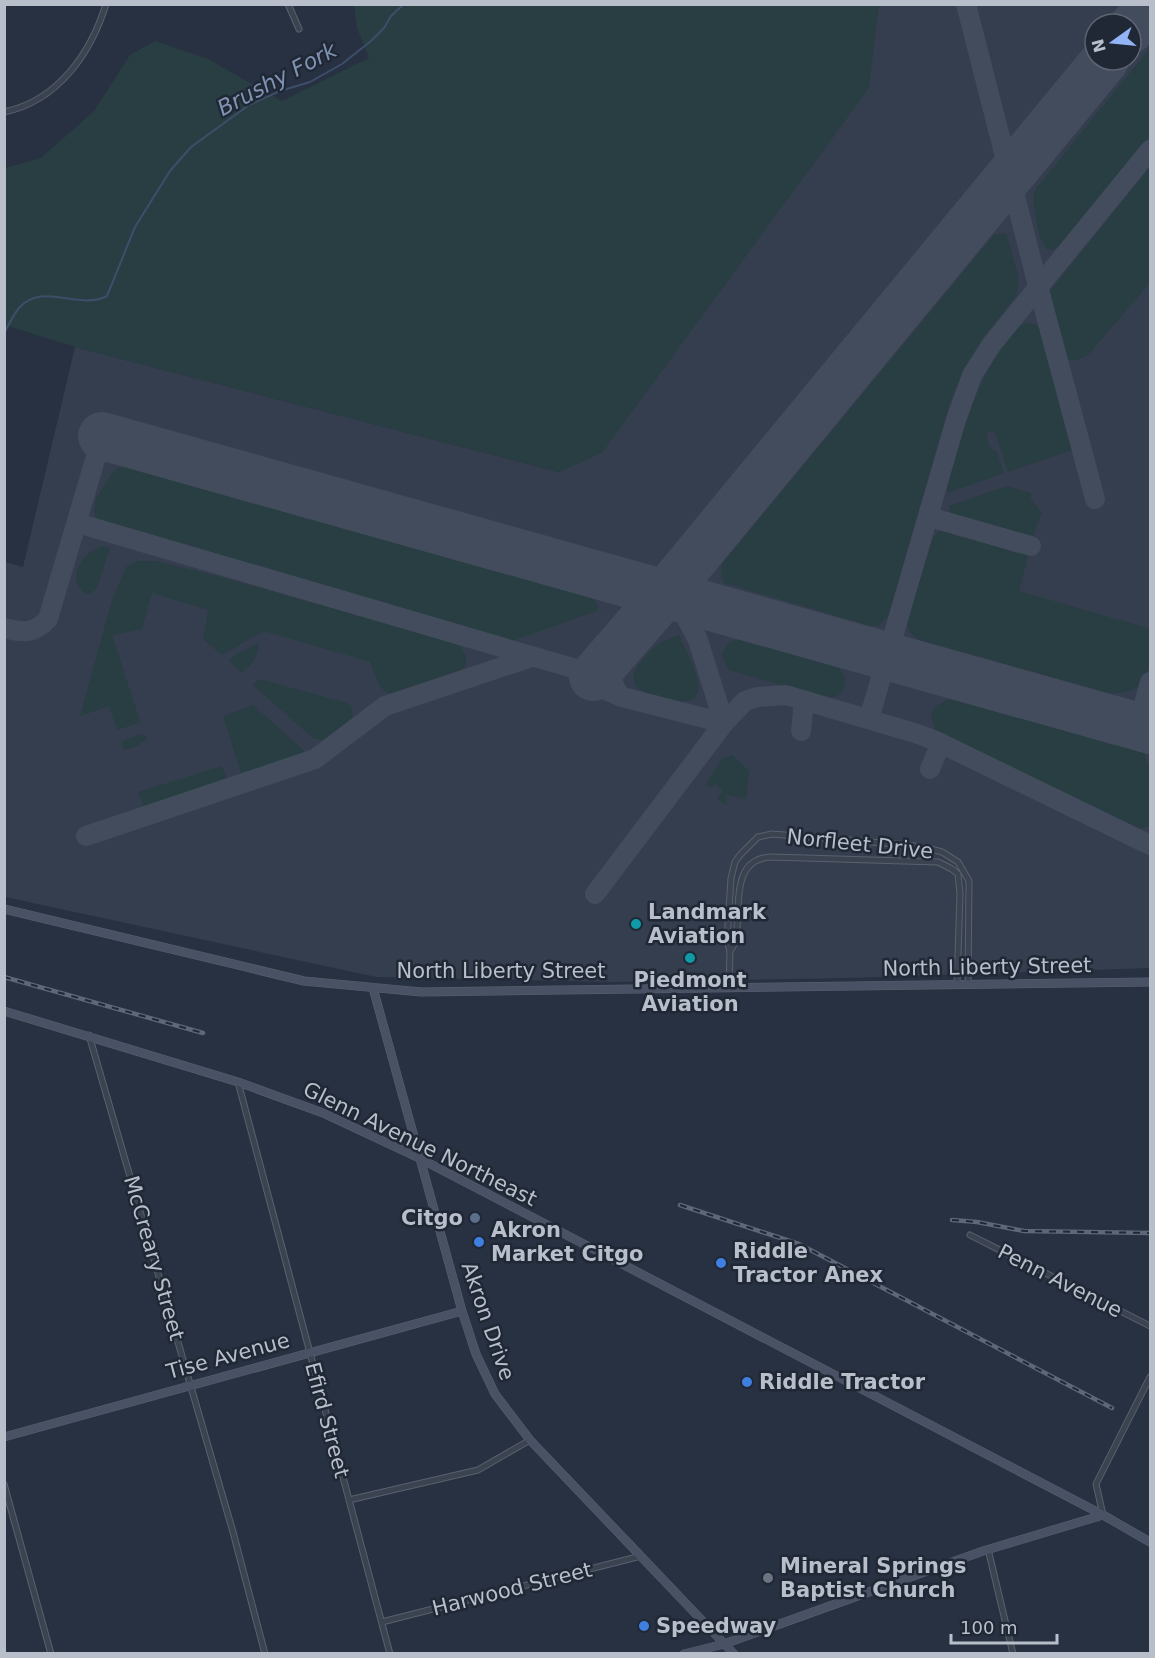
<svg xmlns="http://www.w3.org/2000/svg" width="1155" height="1658" font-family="'DejaVu Sans',sans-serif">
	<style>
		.airport { fill: #353e4e; fill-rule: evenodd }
		.green { fill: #293e42 }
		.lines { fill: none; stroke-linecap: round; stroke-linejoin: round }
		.stream { stroke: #3d4e6a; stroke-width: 2 }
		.taxiway { stroke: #424c5c; stroke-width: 20 }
		.runway { stroke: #424c5c; stroke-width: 48 }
		.street-casing { stroke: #59616e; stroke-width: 7 }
		.secondary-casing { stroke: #59616e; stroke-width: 9 }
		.street { stroke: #3b4351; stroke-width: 5 }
		.secondary { stroke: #495264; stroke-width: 8 }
		.rail-casing { stroke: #5d6778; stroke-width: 4.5 }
		.rail { stroke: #202836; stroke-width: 2; stroke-dasharray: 7; stroke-linecap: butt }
		.culture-dot { fill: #0f9aa8; stroke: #202836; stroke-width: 2 }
		.service-dot { fill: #5c6f8a; stroke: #202836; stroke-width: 2 }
		.shop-dot { fill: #3f7fe0; stroke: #202836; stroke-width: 2 }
		.worship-dot { fill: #6b7280; stroke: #202836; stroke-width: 2 }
		.labels { text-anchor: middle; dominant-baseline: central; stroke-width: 5; stroke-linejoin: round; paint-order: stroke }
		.street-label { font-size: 21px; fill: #b8bfcb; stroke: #202836 }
		.poi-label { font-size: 21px; font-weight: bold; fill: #b8bfcb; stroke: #202836; text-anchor: start }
		.water-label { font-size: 22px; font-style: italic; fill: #8093b2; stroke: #202836 }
	</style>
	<rect width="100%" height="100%" fill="#273141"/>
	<!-- airport -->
	<path class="airport" d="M844 5H1150V968L846 978 612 982 376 977 5 897 4 562 23 567 75 347 559 472ZM1095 24H1131V60H1095Z"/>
	<!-- green -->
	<path class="green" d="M354 5V4L879 5 869 88 602 453 559 472 75 347 5 325V168L41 158 94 111 130 55 155 41 208 59 282 101 369 58 357 28Z
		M1150 48V135L1059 246 1053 250C1049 249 1047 250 1045 246 1038 238 1031 200 1035 190Z
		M1150 167V283L1087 356 1076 360H1066L1062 355 1048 302 1050 291Z
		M1004 233 1007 235 1019 280 1017 295 985 335 964 370 951 399 888 617 878 626H871L724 583 721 577 722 564 994 235Z
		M1028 323 1037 325 1046 338 1074 447 1070 451 1008 472 995 433 991 431 987 433C987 442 989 448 997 452L1004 473 948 493 946 488C961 439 973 389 1002 347 1009 336 1015 326 1028 323Z
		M128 467 575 592 594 599 598 606 597 611 509 642 113 529 98 520 94 512 96 499 112 473 118 468Z
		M1006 486 1031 493V500L1042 512 1032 539H1029L955 518 949 512V506Z
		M942 529 1026 550 1028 556 1019 591 1148 628 1150 631C1151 664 1151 696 1109 693L919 640C911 635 908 631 907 622L933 538Z
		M102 546 110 548 98 585 95 590 88 595C63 581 82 552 102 546Z
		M137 561H156L221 577 452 642C470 649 471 668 454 677L399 696C379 695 376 678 370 662L264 631 222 655 203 639 208 610 152 593 142 629 112 635 140 721 138 723 117 730 109 706 80 716 112 600 126 567Z
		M679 635C684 647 702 680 698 692 696 697 692 700 687 701 679 704 669 699 660 697 638 691 623 684 642 661 657 644 658 642 679 635Z
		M733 640H741L839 668C852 681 844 699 826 698L729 670 721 654 729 643Z
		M256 644H259C258 657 251 665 241 673L229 661 236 654Z
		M259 679 347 703 351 707C358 725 338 732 325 741L313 738 253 685Z
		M950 699 1144 753 1150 769V826L1137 829 1131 827 935 730 931 714 934 707Z
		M253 705 300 747 304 752V756L246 775 241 773 223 716Z
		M141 734 146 735 147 740 141 742V745L124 750 122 743 123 741Z
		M732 755 749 771 746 799 726 795 727 805 717 799 723 790 715 784 711 788 706 784 722 759Z
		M222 766 228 782 144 809 138 792Z"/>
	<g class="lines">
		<!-- stream -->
		<path class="stream" d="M4 333C9 325 13 315 19 308 43 281 78 311 107 296L135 227 170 171 191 147 249 105 280 91 310 82 342 64 371 41 384 28 391 16 404 4"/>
		<!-- taxiway -->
		<path class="taxiway" d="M966 4 1038 286 1095 499
			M929 517 1031 546
			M77 523 583 671 608 691 622 697 724 723 745 701 757 697 786 695 918 734 936 741 1150 845
			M691 621C681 592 691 574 702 548
			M4 628C23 633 34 634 48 619L102 436
			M615 650C611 669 608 683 622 697
			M869 719 956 420 972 375 992 344 1150 150
			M1138 726 1150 682
			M801 731 804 700
			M930 769 941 743
			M86 836 315 759 385 706 532 657
			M595 894 724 723 698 640 682 610 665 594"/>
		<!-- runway -->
		<path class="runway" d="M1131 29 1150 6
			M102 436 1150 730
			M593 677 665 594 1105 60"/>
		<!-- street casing -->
		<g class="street-casing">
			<path id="street" d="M288 4 299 29
				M4 112C58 101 91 53 106 4
				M730 951C748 932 721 859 771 857L938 862 952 869 958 874 960 894 957 985
				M729 988 730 951 727 941 731 878 735 862 740 855 758 837 772 834 908 845 931 849 942 852 958 862 969 881 968 985
				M89 1035 233 1532 265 1654
				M238 1082 390 1654
				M970 1235 1150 1326
				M4 1484 51 1654
				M349 1500 478 1470 530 1440
				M1103 1515 1096 1484 1150 1377
				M988 1549 1013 1654
				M382 1622 641 1556"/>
		</g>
		<!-- secondary casing -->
		<g class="secondary-casing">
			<path id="secondary" d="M4 909 304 981 421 992 1150 982
				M373 988 462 1311 476 1354 495 1394 530 1440 734 1654
				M4 1011 238 1082 323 1113 419 1158 1103 1515 1150 1542
				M4 1437 462 1311
				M684 1654 724 1644 983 1551 1103 1515"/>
		</g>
		<!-- street -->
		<use href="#street" class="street"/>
		<!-- secondary -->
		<use href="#secondary" class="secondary"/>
		<!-- rail casing -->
		<g class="rail-casing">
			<path id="rail" d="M4 977 203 1033
				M680 1205 799 1244 1112 1408
				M952 1220 977 1222 1024 1231 1150 1233"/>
		</g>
		<!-- rail -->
		<use href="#rail" class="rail"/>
	</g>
	<!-- markers -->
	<g class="culture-dot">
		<circle cx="636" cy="924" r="6"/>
		<circle cx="690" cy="958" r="6"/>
	</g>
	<circle class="service-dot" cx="475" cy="1218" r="6"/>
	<g class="shop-dot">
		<circle cx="479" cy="1242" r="6"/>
		<circle cx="721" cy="1263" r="6"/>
		<circle cx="747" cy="1382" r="6"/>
		<circle cx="644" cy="1626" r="6"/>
	</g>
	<circle class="worship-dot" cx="768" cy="1578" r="6"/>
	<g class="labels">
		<!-- street labels -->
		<g class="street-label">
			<text transform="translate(860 844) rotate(6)">Norfleet Drive</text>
			<text transform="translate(987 967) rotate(-1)">North Liberty Street</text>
			<text x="501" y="971">North Liberty Street</text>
			<text transform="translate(420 1144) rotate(26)">Glenn Avenue Northeast</text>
			<text transform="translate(154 1258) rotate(74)">McCreary Street</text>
			<text transform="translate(1060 1281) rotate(27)">Penn Avenue</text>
			<text transform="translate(488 1321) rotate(71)">Akron Drive</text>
			<text transform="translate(228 1356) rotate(-15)">Tise Avenue</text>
			<text transform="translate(327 1420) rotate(75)">Efird Street</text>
			<text transform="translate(512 1589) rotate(-14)">Harwood Street</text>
		</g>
		<!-- poi labels -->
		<g class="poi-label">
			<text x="648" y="912">Landmark<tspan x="648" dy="24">Aviation</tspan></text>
			<text x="690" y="980" text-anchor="middle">Piedmont<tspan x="690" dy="24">Aviation</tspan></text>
			<text x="463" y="1218" text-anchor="end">Citgo</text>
			<text x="491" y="1230">Akron<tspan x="491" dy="24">Market Citgo</tspan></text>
			<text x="733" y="1251">Riddle<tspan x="733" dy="24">Tractor Anex</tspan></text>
			<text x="759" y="1382">Riddle Tractor</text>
			<text x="780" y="1566">Mineral Springs<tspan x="780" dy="24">Baptist Church</tspan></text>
			<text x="656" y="1626">Speedway</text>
		</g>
		<!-- water labels -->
		<g class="water-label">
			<text transform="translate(277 79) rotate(-28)">Brushy Fork</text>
		</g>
	</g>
	<!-- border -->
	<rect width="1155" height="1658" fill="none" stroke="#b8bfcb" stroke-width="12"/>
	<!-- north arrow -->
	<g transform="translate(1113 42) rotate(255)"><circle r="28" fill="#202836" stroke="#5d6472" stroke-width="1.5"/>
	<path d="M0-4.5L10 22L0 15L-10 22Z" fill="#93b4f6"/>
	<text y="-9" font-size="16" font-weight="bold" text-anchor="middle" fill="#b8bfcb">N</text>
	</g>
	<!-- scale -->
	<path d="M951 1634v9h106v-9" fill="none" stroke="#b8bfcb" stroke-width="3"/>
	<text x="960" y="1634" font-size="18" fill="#b8bfcb" stroke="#202836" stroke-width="4.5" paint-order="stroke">100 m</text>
</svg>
